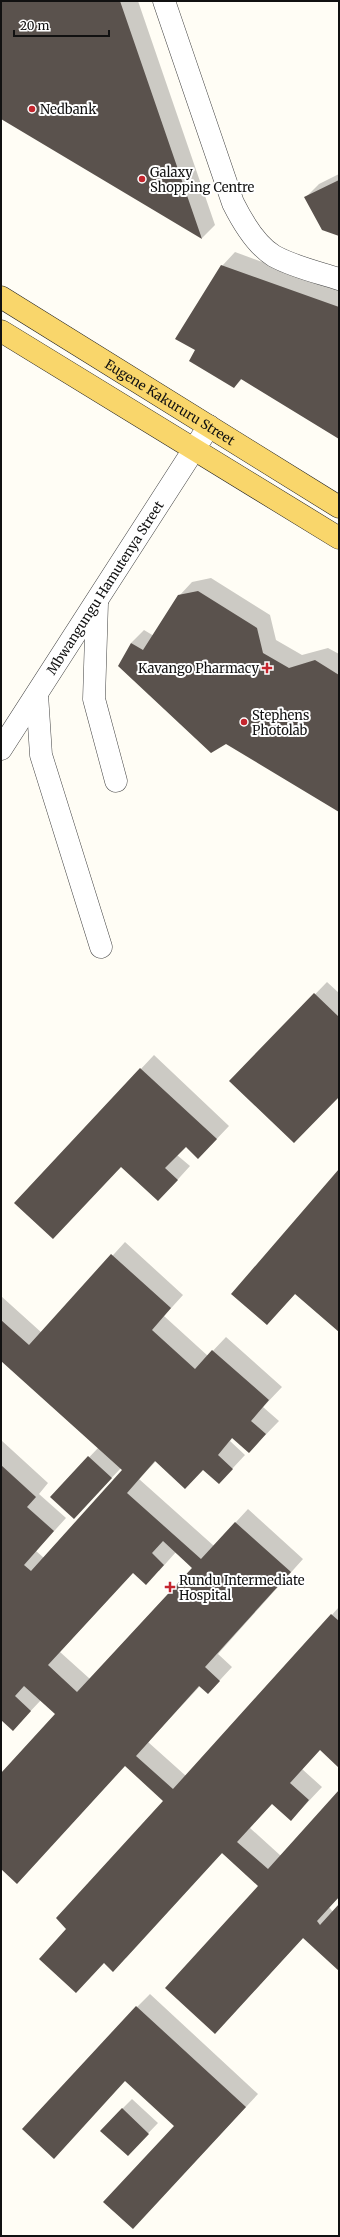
<svg xmlns="http://www.w3.org/2000/svg" width="340" height="2237" font-family="Merriweather,serif">
	<style>
		.shadow { fill: #0003; fill-rule: evenodd }
		.building { fill: #5a524d; fill-rule: evenodd }
		.lines { fill: none; stroke-linecap: round; stroke-linejoin: round }
		.minor-casing { stroke: #444; stroke-width: 23 }
		.major-casing { stroke: #222; stroke-width: 23 }
		.minor { stroke: #fff; stroke-width: 22 }
		.major { stroke: #f9d66b; stroke-width: 22 }
		.poi-dot { fill: #c4262e; stroke: #fff; stroke-width: 1.5 }
		.labels { text-anchor: middle; dominant-baseline: central; stroke-width: 4; stroke-linejoin: round; paint-order: stroke }
		.poi-label { font-size: 13px; fill: #111; stroke: #fff; text-anchor: start }
		.street-label { font-size: 13px; fill: #111; stroke: #fff }
	</style>
	<rect width="100%" height="100%" fill="#fffdf5"/>
	<!-- shadow -->
	<path class="shadow" d="M1 1H138L215 225 202 238 1 118Z
		M339 174V235L306 197 319 184Z
		M235 252 339 290V438L242 379 234 387 197 350 222 266Z
		M211 578 270 615 276 640 302 655 328 648 339 654V811L131 643 144 630 154 636 179 596 192 582Z
		M327 982 339 993V1096L231 1081Z
		M154 1055 229 1126 211 1145 186 1146 177 1155 190 1166 171 1187 121 1166 15 1203Z
		M339 1171V1330L296 1293 267 1324Z
		M125 1242 183 1295 164 1316 208 1356 226 1337 282 1387 263 1407 279 1421 249 1452 233 1437 230 1441 245 1455 219 1483 203 1469 156 1461 139 1479 214 1546 248 1509 303 1559 218 1654 232 1667 208 1693 200 1686 148 1742 186 1776 339 1607V1767L320 1749 302 1769 322 1787 291 1820 272 1803 250 1828 281 1856 339 1792V1897L329 1907 333 1912 339 1906V1969L304 1937 215 2033 259 1886 222 1853 126 1958 104 1962 76 1992 68 1929 165 1801 125 1765 1 1867V1774L56 1714 41 1700 25 1717 1 1719V1440L48 1483 39 1494 66 1518 36 1551 44 1558 124 1470 121 1468 83 1508 51 1497 99 1447 1 1360V1296L42 1333ZM176 1552 193 1567 90 1679 60 1652 133 1572 159 1571Z
		M150 1994 258 2094 146 2214 175 2126 126 2080 137 2007Z
		M132 2099 158 2123 137 2145 122 2109Z"/>
	<!-- building -->
	<path class="building" d="M1 1H120L202 239 1 119Z
		M339 180V236L322 230 304 197Z
		M221 265 339 307V439L241 379 234 388 189 361 195 350 175 339Z
		M198 591 257 628 263 653 289 668 315 660 339 675V812L226 744 211 753 118 666 131 643 143 650 178 595Z
		M314 993 339 1017V1097L294 1143 229 1081Z
		M140 1068 217 1139 198 1159 186 1147 165 1168 178 1180 158 1201 121 1167 53 1239 14 1203Z
		M339 1169V1332L295 1294 267 1325 231 1294Z
		M111 1254 171 1308 152 1330 195 1369 212 1350 269 1400 251 1421 266 1434 249 1453 232 1438 218 1455 233 1469 219 1484 203 1470 185 1489 155 1461 127 1493 201 1559 235 1522 291 1572 205 1667 220 1681 208 1694 199 1686 136 1756 173 1789 331 1614 339 1621V1768L320 1750 290 1783 309 1800 291 1821 272 1804 237 1842 268 1869 339 1790V1897L317 1921 320 1925 339 1904V1971L303 1938 215 2034 165 1988 258 1886 222 1853 113 1972 104 1963 76 1993 39 1959 66 1929 56 1918 163 1801 125 1766 17 1884 1 1869V1773L55 1714 24 1686 15 1696 31 1711 13 1731 1 1720V1465L36 1497 27 1507 54 1531 24 1565 31 1571 122 1470 1 1361V1320L29 1345ZM163 1541 192 1568 77 1692 48 1665 133 1573 146 1585 164 1565 152 1553Z
		M88 1456 112 1478 74 1519 50 1497Z
		M136 2006 246 2107 133 2229 103 2202 174 2126 125 2081 54 2159 22 2129Z
		M122 2108 149 2134 128 2156 100 2131Z"/>
	<g class="lines">
		<!-- minor casing -->
		<g class="minor-casing">
			<g id="minor">
				<path d="M164 1 233 203C242 221 256 245 274 256 294 267 317 272 339 279"/>
				<path d="M97 603 94 699 116 781"/>
				<path d="M37 694 41 755 101 947"/>
				<path id="s1" d="M1 749 209 426"/>
			</g>
		</g>
		<!-- major casing -->
		<g class="major-casing">
			<g id="major">
				<path id="s2" d="M1 297 339 507"/>
				<path d="M1 331 339 538"/>
			</g>
		</g>
		<!-- minor -->
		<use href="#minor" class="minor"/>
		<!-- major -->
		<use href="#major" class="major"/>
	</g>
	<!-- markers -->
	<g class="poi-dot">
		<circle cx="32" cy="109" r="4"/>
		<circle cx="142" cy="179" r="4"/>
		<path d="M265 662h4v4h4v4h-4v4h-4v-4h-4v-4h4z"/>
		<circle cx="244" cy="722" r="4"/>
		<path d="M168 1581h4v4h4v4h-4v4h-4v-4h-4v-4h4z"/>
	</g>
	<g class="labels">
		<!-- poi labels -->
		<g class="poi-label">
			<text x="40" y="109">Nedbank</text>
			<text x="150" y="172">Galaxy<tspan x="150" dy="15">Shopping Centre</tspan></text>
			<text x="259" y="668" text-anchor="end">Kavango Pharmacy</text>
			<text x="252" y="715">Stephens<tspan x="252" dy="15">Photolab</tspan></text>
			<text x="179" y="1580">Rundu Intermediate<tspan x="179" dy="15">Hospital</tspan></text>
		</g>
		<!-- street labels -->
		<g class="street-label">
			<text stroke="none"><textPath href="#s2" startOffset="199">Eugene Kakururu Street</textPath></text>
			<text stroke="none"><textPath href="#s1" startOffset="192">Mbwangungu Hamutenya Street</textPath></text>
		</g>
	</g>
	<!-- border -->
	<rect width="340" height="2237" fill="none" stroke="#111111" stroke-width="4"/>
	<!-- scale -->
	<path d="M14 30v6h95v-6" fill="none" stroke="#111111" stroke-width="2"/>
	<text x="20" y="30" font-size="12" fill="#111111" stroke="#ffffff" stroke-width="3" paint-order="stroke">20 m</text>
</svg>
